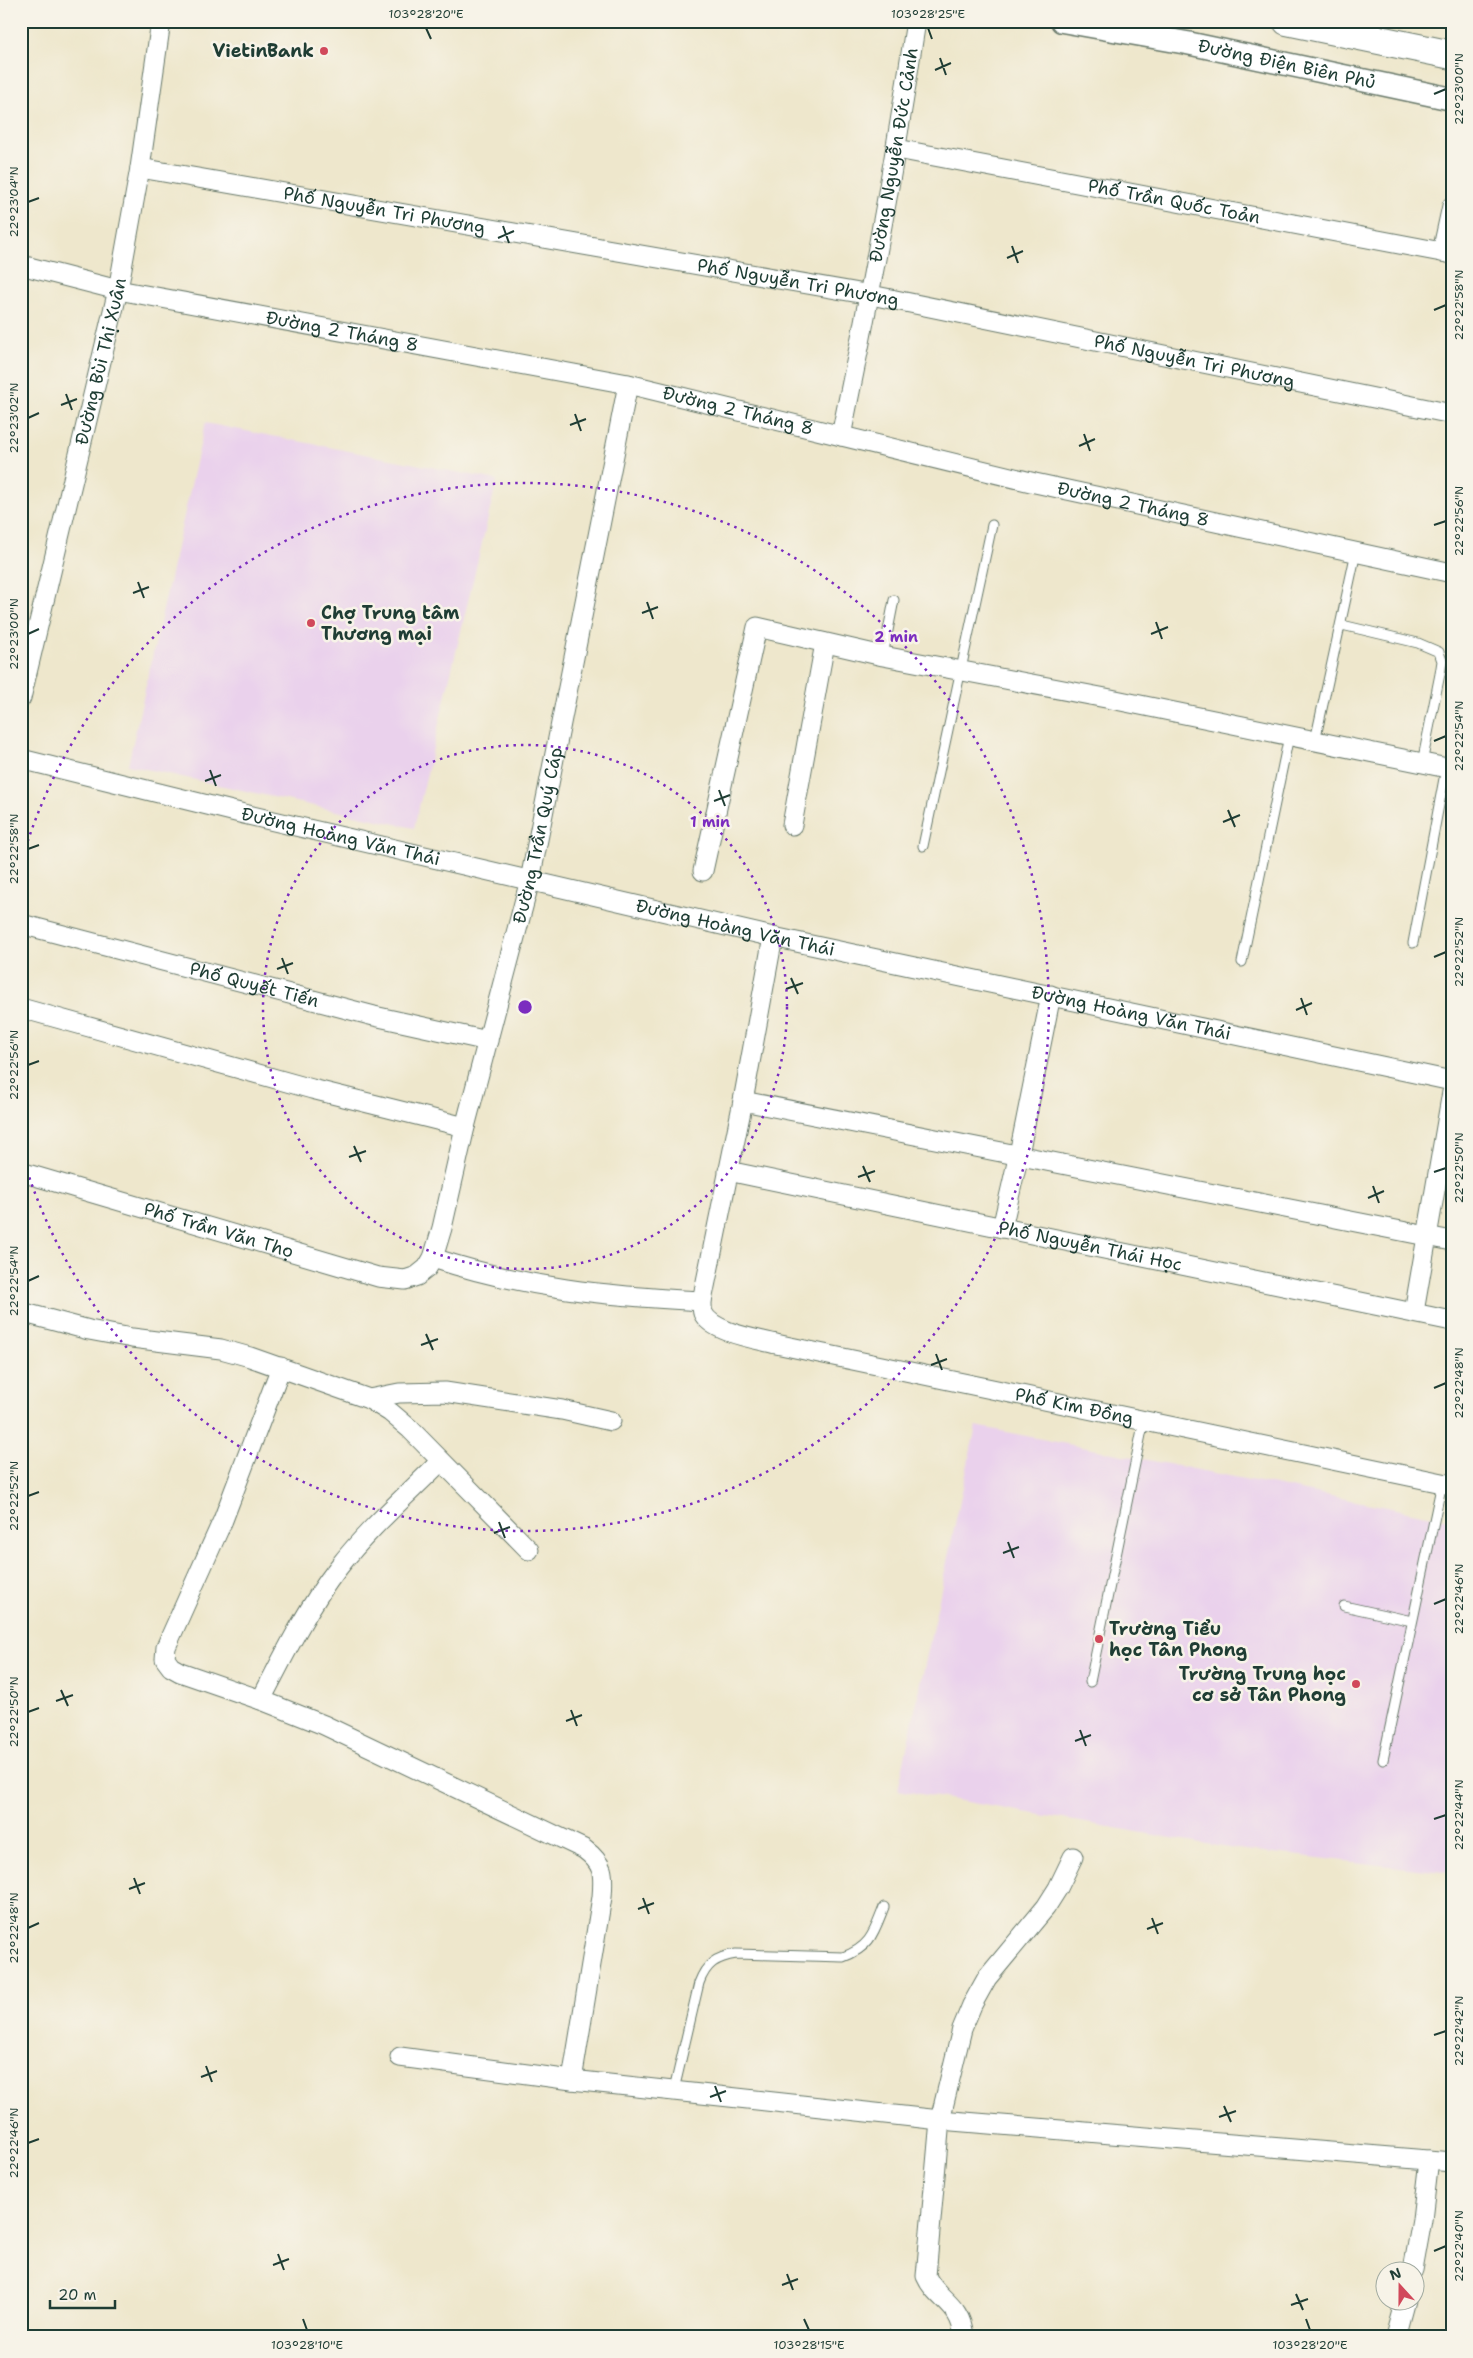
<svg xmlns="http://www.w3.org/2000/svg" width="1473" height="2358" font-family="'Shantell Sans',sans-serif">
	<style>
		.built { fill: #ead1ec }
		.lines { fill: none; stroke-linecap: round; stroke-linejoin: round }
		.service-casing { stroke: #677869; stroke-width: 11 }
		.minor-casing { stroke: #677869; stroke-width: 21 }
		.tertiary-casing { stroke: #677869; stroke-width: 25 }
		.trunk-casing { stroke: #677869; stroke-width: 30 }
		.service { stroke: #fff; stroke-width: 9 }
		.minor { stroke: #fff; stroke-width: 19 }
		.tertiary { stroke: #fff; stroke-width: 22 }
		.trunk { stroke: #fff; stroke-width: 28 }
		.ticks { fill: none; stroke: #1f3d34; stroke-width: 2 }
		.ring { fill: none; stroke: #7b2cbf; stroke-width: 2.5; stroke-dasharray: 2.5 5 }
		.poi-dot { fill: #d1495b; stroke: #f7f3e8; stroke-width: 2 }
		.labels { text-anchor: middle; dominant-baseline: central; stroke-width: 5; stroke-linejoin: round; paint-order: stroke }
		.poi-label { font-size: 18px; font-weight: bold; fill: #1f3d34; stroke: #f7f3e8; text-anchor: end }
		.street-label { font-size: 18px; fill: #1f3d34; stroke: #f7f3e8 }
		.centre { fill: #7b2cbf; stroke: #f7f3e8; stroke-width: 2.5 }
		.ring-label { font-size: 15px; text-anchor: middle; font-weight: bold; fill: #7b2cbf; stroke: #f7f3e8; stroke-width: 5; stroke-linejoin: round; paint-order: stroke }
		.neatline { fill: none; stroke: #1f3d34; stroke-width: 2 }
		.ticks-label { font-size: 12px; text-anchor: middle; fill: #1f3d34 }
	</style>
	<rect width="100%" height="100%" fill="#f7f3e8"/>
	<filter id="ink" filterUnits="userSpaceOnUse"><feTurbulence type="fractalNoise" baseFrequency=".02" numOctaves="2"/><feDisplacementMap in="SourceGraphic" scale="10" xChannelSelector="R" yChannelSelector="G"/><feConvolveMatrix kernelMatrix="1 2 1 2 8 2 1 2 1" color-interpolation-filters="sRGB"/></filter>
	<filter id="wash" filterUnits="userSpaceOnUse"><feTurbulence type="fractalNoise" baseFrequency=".0096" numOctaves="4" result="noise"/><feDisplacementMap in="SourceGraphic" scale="20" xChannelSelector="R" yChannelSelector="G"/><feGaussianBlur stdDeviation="1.12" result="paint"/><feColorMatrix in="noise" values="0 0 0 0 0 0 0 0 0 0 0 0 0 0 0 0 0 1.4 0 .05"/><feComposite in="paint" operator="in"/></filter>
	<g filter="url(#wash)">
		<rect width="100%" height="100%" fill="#eee7cc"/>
		<!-- built -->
		<path class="built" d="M205 423 497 480 414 828 128 765Z
			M976 1426 1452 1520V1873L1229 1848 898 1790Z"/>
	</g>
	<g filter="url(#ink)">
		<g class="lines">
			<!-- service casing -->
			<g class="service-casing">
				<path id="service" d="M1342 625 1418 643 1439 652 1442 661 1440 674 1422 763
					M883 656 894 600
					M1315 741 1356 552
					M923 846 992 525
					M1413 943 1446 768
					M1242 962 1289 736
					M1344 1606 1412 1621
					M1090 1682 1144 1420
					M1383 1760 1442 1483
					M674 2090 699 1983C706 1964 716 1957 736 1954L843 1957C871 1947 874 1932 884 1907"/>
			</g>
			<!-- minor casing -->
			<g class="minor-casing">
				<g id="minor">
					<path id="s1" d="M897 149 1452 254"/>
					<path id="s2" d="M140 168 871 295 1452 414"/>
					<path d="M1442 252 1452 206"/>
					<path id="s3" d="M21 265 118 290 628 384 1035 483 1452 573"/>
					<path id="s4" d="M841 436C870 298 895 160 916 21"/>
					<path id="s5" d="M21 698 118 290 140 168 161 21"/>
					<path id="s6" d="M21 759 244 814 773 937 1452 1081"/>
					<path d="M792 825 825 643"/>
					<path d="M703 871 757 627 883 656 1111 699 1452 769"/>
					<path id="s7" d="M21 924 374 1016 488 1041"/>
					<path id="s8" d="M773 937 743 1101 702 1301C702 1305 702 1310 703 1313 712 1333 758 1339 776 1344L1452 1485"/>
					<path d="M21 1008 312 1089 465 1127"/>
					<path d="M743 1101 1452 1241"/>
					<path id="s9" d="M728 1171 1452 1321"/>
					<path id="s10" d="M21 1172 378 1277 405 1280 417 1276 427 1268 433 1258 442 1228 465 1127 530 880 628 384"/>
					<path d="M1002 1228 1019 1154 1051 995"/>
					<path d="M433 1258C524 1288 607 1296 702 1301"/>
					<path d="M21 1312 89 1330 132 1338 221 1349 250 1357 369 1399 390 1412 410 1429 529 1550"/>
					<path d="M1414 1312 1452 1092"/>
					<path d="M281 1367 223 1520 166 1647 165 1659 171 1667 180 1672 261 1700 324 1725 584 1849C604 1864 604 1873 602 1897L572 2080"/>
					<path d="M369 1399 399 1393 445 1392 562 1410 611 1421"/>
					<path d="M261 1700C284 1655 307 1608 338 1568 368 1529 406 1496 441 1461"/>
					<path d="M400 2057 572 2080 940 2120 1452 2162"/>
					<path d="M1413 2270 1422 2220 1429 2160"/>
					<path d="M964 2337C961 2303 937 2301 926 2276L940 2120 962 2029 972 2005 987 1978 1046 1907 1058 1888 1073 1857"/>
					<path d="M1395 2337 1405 2300"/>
				</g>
			</g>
			<!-- tertiary casing -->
			<g class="tertiary-casing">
				<g id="tertiary">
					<path id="s11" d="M1062 21 1187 43 1452 99"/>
				</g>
			</g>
			<!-- trunk casing -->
			<g class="trunk-casing">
				<path id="trunk" d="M1287 21 1452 55"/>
			</g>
			<!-- service -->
			<use href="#service" class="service"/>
			<!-- minor -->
			<use href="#minor" class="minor"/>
			<!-- tertiary -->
			<use href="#tertiary" class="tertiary"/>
			<!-- trunk -->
			<use href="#trunk" class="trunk"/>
		</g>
	</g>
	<!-- ticks -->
	<path class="ticks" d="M426 28 431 39M928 28 932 39M940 58 946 75M935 70 951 63M1434 94 1446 89M28 202 39 198M503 226 509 243M498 238 514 231M1012 246 1018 263M1007 258 1023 251M1434 310 1446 305M66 394 72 410M61 405 77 399M575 414 581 431M28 418 39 413M570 425 586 419M1084 434 1090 451M1079 446 1095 439M1434 525 1446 521M138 582 144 598M133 593 149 587M647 602 653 619M642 613 658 607M1156 622 1162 639M28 634 39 629M1151 634 1168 627M1434 741 1446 736M210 770 216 786M205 781 221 775M719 790 725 806M714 801 730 795M1228 810 1235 827M1223 822 1240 815M28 849 39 845M1434 957 1446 952M282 958 288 974M277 969 293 963M791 978 798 994M786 989 803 983M1301 998 1307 1015M1296 1010 1312 1003M28 1065 39 1061M354 1146 361 1162M349 1157 366 1151M863 1166 870 1182M1434 1172 1446 1168M858 1177 875 1171M1373 1186 1379 1203M1368 1198 1384 1191M28 1281 39 1276M426 1334 433 1350M421 1345 438 1339M936 1354 942 1370M931 1365 947 1359M1434 1388 1446 1383M28 1496 39 1492M499 1522 505 1538M494 1533 510 1527M1008 1542 1014 1558M1003 1553 1019 1547M1434 1604 1446 1599M61 1690 68 1706M56 1701 73 1695M571 1710 577 1726M28 1712 39 1708M566 1721 582 1715M1080 1730 1086 1746M1075 1741 1091 1735M1434 1819 1446 1815M134 1878 140 1894M129 1889 145 1883M643 1898 649 1914M638 1909 654 1903M1152 1918 1158 1934M28 1928 39 1923M1147 1929 1163 1923M1434 2035 1446 2031M206 2066 212 2082M201 2077 217 2071M715 2086 721 2102M710 2097 726 2091M1224 2106 1231 2122M1219 2117 1236 2111M28 2143 39 2139M1434 2251 1446 2246M278 2254 284 2270M273 2265 289 2259M787 2274 793 2290M782 2285 798 2279M1296 2294 1303 2310M1291 2305 1308 2299M303 2319 307 2330M804 2319 809 2330M1306 2319 1310 2330"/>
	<!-- distance rings -->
	<g class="ring">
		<circle cx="525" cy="1007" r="262"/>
		<path d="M21 863A524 524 0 1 1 21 1151"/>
	</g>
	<!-- markers -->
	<g class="poi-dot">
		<circle cx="324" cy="51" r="5"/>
		<circle cx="311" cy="623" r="5"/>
		<circle cx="1099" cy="1639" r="5"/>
		<circle cx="1356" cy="1684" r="5"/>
	</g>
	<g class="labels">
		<!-- poi labels -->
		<g class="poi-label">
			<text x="314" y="51">VietinBank</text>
			<text x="321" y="613" text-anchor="start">Chợ Trung tâm<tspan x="321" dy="21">Thương mại</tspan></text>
			<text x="1109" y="1629" text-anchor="start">Trường Tiểu<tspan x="1109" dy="21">học Tân Phong</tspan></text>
			<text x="1346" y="1674">Trường Trung học<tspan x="1346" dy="21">cơ sở Tân Phong</tspan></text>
		</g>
		<!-- street labels -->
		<g class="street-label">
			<text stroke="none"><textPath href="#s11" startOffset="229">Đường Điện Biên Phủ</textPath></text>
			<text stroke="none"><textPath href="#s4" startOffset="286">Đường Nguyễn Đức Cảnh</textPath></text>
			<text stroke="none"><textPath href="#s1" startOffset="282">Phố Trần Quốc Toản</textPath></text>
			<text stroke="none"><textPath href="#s2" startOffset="248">Phố Nguyễn Tri Phương</textPath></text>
			<text stroke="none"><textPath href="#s2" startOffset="668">Phố Nguyễn Tri Phương</textPath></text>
			<text stroke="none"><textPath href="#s3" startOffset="328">Đường 2 Tháng 8</textPath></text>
			<text stroke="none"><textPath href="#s5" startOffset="346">Đường Bùi Thị Xuân</textPath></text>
			<text stroke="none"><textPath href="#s2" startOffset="1072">Phố Nguyễn Tri Phương</textPath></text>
			<text stroke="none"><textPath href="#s3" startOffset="732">Đường 2 Tháng 8</textPath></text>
			<text stroke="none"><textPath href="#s3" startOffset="1138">Đường 2 Tháng 8</textPath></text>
			<text stroke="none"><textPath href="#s10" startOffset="872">Đường Trần Quý Cáp</textPath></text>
			<text stroke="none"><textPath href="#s6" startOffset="329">Đường Hoàng Văn Thái</textPath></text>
			<text stroke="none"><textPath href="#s6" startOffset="734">Đường Hoàng Văn Thái</textPath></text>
			<text stroke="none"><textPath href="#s7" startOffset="241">Phố Quyết Tiến</textPath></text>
			<text stroke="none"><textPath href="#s6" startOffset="1139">Đường Hoàng Văn Thái</textPath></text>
			<text stroke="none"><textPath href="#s10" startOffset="206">Phố Trần Văn Thọ</textPath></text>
			<text stroke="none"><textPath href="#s9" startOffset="370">Phố Nguyễn Thái Học</textPath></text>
			<text stroke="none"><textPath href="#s8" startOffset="769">Phố Kim Đồng</textPath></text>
		</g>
	</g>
	<circle cx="525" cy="1007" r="8" class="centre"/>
	<g class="ring-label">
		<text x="896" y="642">2 min</text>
		<text x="710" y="827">1 min</text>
	</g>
	<!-- margin -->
	<rect width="1473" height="2358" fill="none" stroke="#f7f3e8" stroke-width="55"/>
	<!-- north arrow -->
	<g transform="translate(1400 2286) rotate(339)"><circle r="24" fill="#f7f3e8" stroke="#a1aaa0"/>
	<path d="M0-4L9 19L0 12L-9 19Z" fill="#d1495b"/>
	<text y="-8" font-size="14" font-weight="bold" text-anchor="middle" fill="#1f3d34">N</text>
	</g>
	<!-- scale -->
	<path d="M50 2300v8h65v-8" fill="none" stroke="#1f3d34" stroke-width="2.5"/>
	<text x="58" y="2300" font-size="15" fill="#1f3d34" stroke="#f7f3e8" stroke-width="4" paint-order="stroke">20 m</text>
	<rect x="28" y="28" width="1418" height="2302" class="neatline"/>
	<g class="ticks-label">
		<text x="426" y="18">103°28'20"E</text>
		<text x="928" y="18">103°28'25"E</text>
		<text transform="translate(1459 89) rotate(-90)" y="4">22°23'00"N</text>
		<text transform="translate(14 202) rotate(-90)" y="4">22°23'04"N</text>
		<text transform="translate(1459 305) rotate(-90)" y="4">22°22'58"N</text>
		<text transform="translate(14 418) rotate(-90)" y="4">22°23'02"N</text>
		<text transform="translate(1459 521) rotate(-90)" y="4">22°22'56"N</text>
		<text transform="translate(14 634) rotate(-90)" y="4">22°23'00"N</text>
		<text transform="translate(1459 736) rotate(-90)" y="4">22°22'54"N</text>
		<text transform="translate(14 849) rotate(-90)" y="4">22°22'58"N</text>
		<text transform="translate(1459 952) rotate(-90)" y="4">22°22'52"N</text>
		<text transform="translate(14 1065) rotate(-90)" y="4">22°22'56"N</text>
		<text transform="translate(1459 1168) rotate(-90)" y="4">22°22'50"N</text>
		<text transform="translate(14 1281) rotate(-90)" y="4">22°22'54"N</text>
		<text transform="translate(1459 1383) rotate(-90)" y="4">22°22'48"N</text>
		<text transform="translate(14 1496) rotate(-90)" y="4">22°22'52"N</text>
		<text transform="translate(1459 1599) rotate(-90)" y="4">22°22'46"N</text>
		<text transform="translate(14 1712) rotate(-90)" y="4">22°22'50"N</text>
		<text transform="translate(1459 1815) rotate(-90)" y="4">22°22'44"N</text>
		<text transform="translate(14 1928) rotate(-90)" y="4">22°22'48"N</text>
		<text transform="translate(1459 2031) rotate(-90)" y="4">22°22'42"N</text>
		<text transform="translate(14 2143) rotate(-90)" y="4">22°22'46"N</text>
		<text transform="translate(1459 2246) rotate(-90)" y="4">22°22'40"N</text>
		<text x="307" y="2349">103°28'10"E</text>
		<text x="809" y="2349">103°28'15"E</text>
		<text x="1310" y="2349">103°28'20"E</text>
	</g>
</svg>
